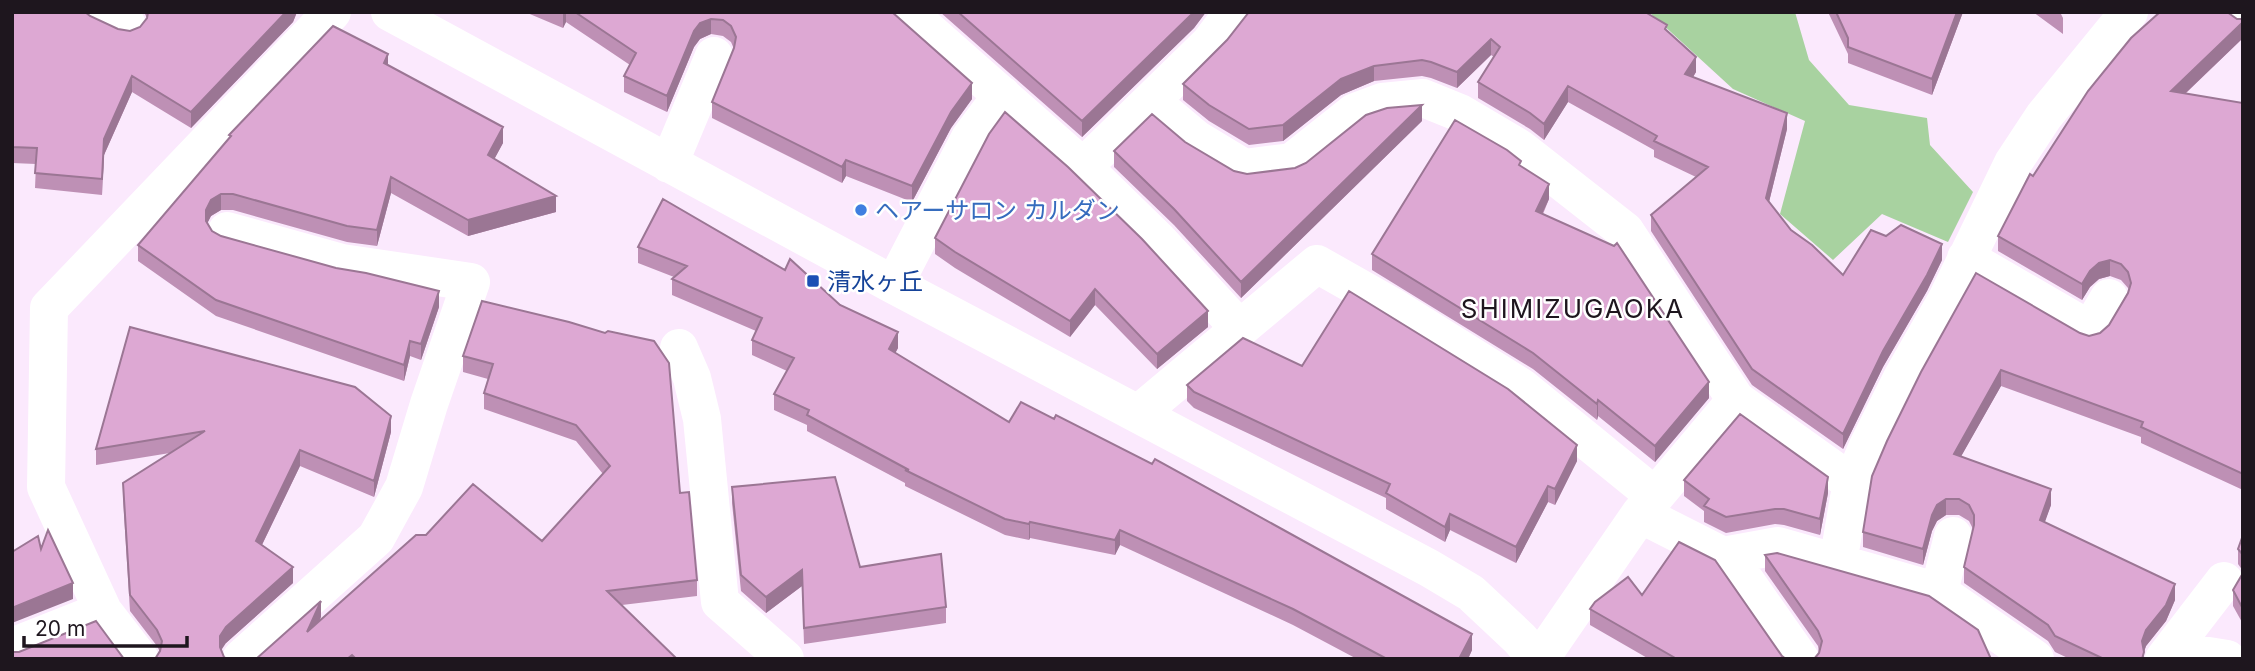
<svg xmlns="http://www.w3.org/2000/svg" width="2255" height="671" font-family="Inter,'Noto Sans JP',sans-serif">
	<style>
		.green { fill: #a8d2a0 }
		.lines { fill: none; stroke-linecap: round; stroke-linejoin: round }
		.minor { stroke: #fff; stroke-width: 38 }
		.wall { fill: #be90b5 }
		.shaded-wall { fill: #9b7694 }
		.building { fill: #dda8d3; stroke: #9b7694; stroke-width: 2 }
		.shop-dot { fill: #3f7fe0; stroke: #fff; stroke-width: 2.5 }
		.transit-dot { fill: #1a4fb4; stroke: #fff; stroke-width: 2.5 }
		.labels { text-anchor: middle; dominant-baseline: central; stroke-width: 5; stroke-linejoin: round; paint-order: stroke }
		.shop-label { font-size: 24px; fill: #366cbe; stroke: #fff; text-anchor: start }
		.transit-label { font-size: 24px; fill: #164399; stroke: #fff; text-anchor: start }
		.neighbourhood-label { font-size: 26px; letter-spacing: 2px; fill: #1e161e; stroke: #fff }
	</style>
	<rect width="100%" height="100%" fill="#fbe9fd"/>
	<!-- green -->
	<path class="green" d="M1649 12H1795L1809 60 1849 105 1927 118 1930 145 1973 192 1948 242 1882 214 1833 260 1780 214 1805 121 1733 89Z"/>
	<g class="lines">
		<!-- minor -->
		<path class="minor" d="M99 12 127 25
			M390 12 894 285 1429 568 1471 593 1520 639 1537 659
			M907 12 1083 167 1158 240 1240 329
			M2241 12 2243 14
			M1151 101 1196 139 1244 168 1292 162 1355 112 1382 102 1423 98 1460 113 1519 148 1625 231 1736 400 1852 483
			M669 164 714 56
			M1083 167 1210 43 1232 14
			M227 231 342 263 471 282 429 404 404 487 376 538 241 659
			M1966 258 2090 330 2109 298
			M894 285 970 138 1002 95
			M679 348 692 378 702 419 720 602 785 659
			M1138 414 1317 264 1393 307 1521 387 1655 496
			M1640 514 1723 556 1778 546 1939 592 2035 659
			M1728 556 1800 659
			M1838 563 1851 486 1867 448 1902 378 1946 301 2013 163 2044 116 2129 12
			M1939 592 1953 536
			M12 647 103 611
			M2174 647 2196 654 2227 659
			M140 659 103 611 46 487 49 308 332 12
			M1540 659 1640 514 1736 400
			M2164 659 2224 581"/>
	</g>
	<!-- wall -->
	<path class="wall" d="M12 12 90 16 118 29 130 31 140 27 147 18 144 12H297L293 22 191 128 132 92 104 155 102 195 35 188 36 164 12 163Z
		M525 12H892L972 99 951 128 912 202 846 176 842 183 712 118V102L734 49 731 42 723 36 711 34 700 39 694 47 667 112 624 92V76L630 65 566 22 563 28Z
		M940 12H1206L1194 28 1082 137Z
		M1828 12H1963L1932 95 1848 63V54Z
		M2033 12H2060L2063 18V34Z
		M2228 14 2237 19H2243V38L2185 94 2243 103V490L2141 443V437L2001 386 1961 456 2051 505 2044 523 2175 600 2166 621 2146 646 2144 652V659H2070L2055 652 2048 641 1964 583V567L1973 529 1969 521 1959 515H1946L1937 521 1932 531 1923 565 1863 547V532L1921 372 2080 333 2089 336 2100 333 2109 325 2129 290 2128 288 2121 280 2110 276 2099 279 2090 287 2082 300 1998 251V236L2033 176Z
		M1667 31 1696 72 1693 77 1787 129 1769 202 1791 230 1843 275 1942 260 1927 291 1883 367 1843 449 1752 385 1651 231V215L1696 177 1654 157V150L1568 102 1544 140 1530 129 1478 98V82L1494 57 1491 55 1457 88 1431 78 1422 76 1374 81 1341 95 1283 141 1249 145 1209 121 1183 100V84L1227 40Z
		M388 65 503 143 494 159 556 212 468 236 391 193 377 246 347 242 233 210H221L211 216 207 223 212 231 221 236 439 307 421 360 410 356 404 381 216 316 138 261V245L229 139V135Z
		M1422 121 1241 298 1174 225 1114 167V151L1185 142 1234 171 1247 174 1295 168Z
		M989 134 1208 327 1157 369 1095 305 1070 337 955 268 935 254V238Z
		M1521 167 1549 199 1543 214 1709 398 1655 462 1598 416 1597 420 1533 369 1372 270V254Z
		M638 247 840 305 898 348 895 353 1009 422 1472 650 1468 659H1357L1293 625 1120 545 1115 555 1030 538 1029 540 1005 535 905 486V483L807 431V425L774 410V394L787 371 752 355V340L756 331 672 295V279L674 277 638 263Z
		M482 301 680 493 697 580V596L622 605 677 659H256L321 617 319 622 542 541 603 474 576 441 484 409V393L488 379 463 372V356Z
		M130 327 391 432 374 497 300 466 262 545 293 583 226 643 160 652 157 646 130 611 123 498V483L170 453 96 465V449Z
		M1302 366 1577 461 1555 505 1548 502 1516 563 1450 530 1445 542 1386 509V498L1194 408 1187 401V385Z
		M1684 480 1828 493 1820 535 1784 525 1775 524 1726 533 1704 522V511L1684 496Z
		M732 487 860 567 946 607V623L804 644 802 586 766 613 741 591 732 503Z
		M2243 535V571L2238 564V549Z
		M1765 555 1991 659 1819 653 1818 646 1765 571Z
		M2243 573V624L2233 606V590Z
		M1642 595 1782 656 1786 659H1649L1590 625V609Z"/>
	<!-- shaded-wall -->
	<path class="shaded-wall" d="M286 12H297L293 22 191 128V112Z
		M563 12H566V22L563 28Z
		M1194 12H1206L1194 28 1082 137V121Z
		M1957 12H1963L1932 95V79Z
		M711 19V34L700 39 694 47 667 112V96L694 31 700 23Z
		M2243 22V38L2171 107V91Z
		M1491 39V55L1457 88V72Z
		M388 54V70L384 63Z
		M1696 57V72L1685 90V74Z
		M1374 66V81L1341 95 1283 141V125L1341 79Z
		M132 76V92L104 155 102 195 104 139Z
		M972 83V99L951 128 912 202V186L951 112Z
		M1568 86V102L1544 140V124Z
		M1422 105V121L1241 298V282Z
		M1787 113V129L1766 214V198Z
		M503 127V143L488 171V155Z
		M846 160V176L842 183V167Z
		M391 177V193L377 246V230Z
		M1549 184V199L1536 227V211Z
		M221 194V210L211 216 206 226V210L211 200Z
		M556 196V212L468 236V220Z
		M1942 244V260L1927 291 1883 367 1843 449V434L1883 351Z
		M2110 260V276L2099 279 2090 287 2082 300V284L2090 271 2099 263Z
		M1095 289V305L1070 337V321Z
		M439 291V307L421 360V344Z
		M1208 311V327L1157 369V354Z
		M898 332V348L889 365V349Z
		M410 341V356L404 381V365Z
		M2001 370V386L1954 469V454Z
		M1709 382V398L1655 462V446Z
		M1598 400V416L1597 420V404Z
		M391 416V432L374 497V481Z
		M1577 445V461L1555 505V489Z
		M300 450V466L256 557V541Z
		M1828 477V493L1820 535V519Z
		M1548 486V502L1516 563V547Z
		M2051 489V505L2040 536V520Z
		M1946 499V515L1937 521 1932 531 1923 565V549L1932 515 1937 505Z
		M1450 514V530L1445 542V527Z
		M1030 522V538L1029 540V524Z
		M1120 530V545L1115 555V540Z
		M293 567V583L226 643 220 652V636L226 627Z
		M802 570V586L766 613V597Z
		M73 583V599L12 623V608Z
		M2175 584V600L2166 621 2146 646 2142 657V641L2146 630Z
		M321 601V617L307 648V632Z
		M1472 634V650L1468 659H1459Z"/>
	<!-- building -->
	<path class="building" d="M12 12H85L90 16 118 29 130 31 140 27 147 18 148 12H286L191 112 132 76 104 139 102 179 35 173 37 148 12 147Z
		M575 12H892L972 83 951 112 912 186 846 160 842 167 712 102 734 48 736 37 731 26 723 20 711 19 700 23 694 31 667 96 624 76 636 53Z
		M958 12H1194L1082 121Z
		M1249 12H1645L1667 25 1665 29 1696 57 1685 74 1787 113 1766 198 1791 230 1812 245 1843 275 1871 230 1886 236 1901 225 1942 244 1927 275 1883 351 1843 434 1752 369 1651 215 1708 167 1654 141 1657 136 1568 86 1544 124 1530 113 1478 82 1500 47 1491 39 1457 72 1431 62 1422 60 1374 66 1341 79 1283 125 1249 129 1209 105 1183 84 1227 40Z
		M1836 12H1957L1932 79 1848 47V38Z
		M2160 12H2227L2237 19H2243V22L2171 91 2243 103V474L2141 427 2143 422 2001 370 1954 454 2051 489 2040 520 2175 584 2166 605 2146 630 2142 641 2144 652 2142 659H2104L2055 636 2048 625 1964 567 1974 525V515L1969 505 1959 499H1946L1937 505 1932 515 1923 549 1863 532 1872 476 1887 441 1921 372 1976 273 2080 333 2089 336 2100 333 2109 325 2128 293 2131 283 2128 272 2121 264 2110 260 2099 263 2090 271 2082 284 1998 236 2030 174 2033 176 2088 91 2131 38Z
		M333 26 388 54 384 63 503 127 488 155 556 196 468 220 391 177 377 230 347 226 233 194H221L211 200 206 210V221L212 231 221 236 336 268 366 273 439 291 421 344 410 341 404 365 216 300 138 245 231 136 229 135Z
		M1422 105 1241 282 1174 209 1114 151 1152 114 1185 142 1234 171 1247 174 1295 168 1306 163 1366 115 1387 108Z
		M1005 112 1068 167 1142 239 1208 311 1157 354 1095 289 1070 321 955 252 935 238 989 134Z
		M1455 120 1507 150 1521 161 1519 165 1549 184 1536 211 1614 246 1617 243 1709 382 1655 446 1598 400 1597 404 1533 353 1372 254Z
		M663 199 785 270 790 259 840 305 898 332 889 349 1009 422 1021 402 1054 419 1056 415 1152 464 1155 459 1472 634 1459 659H1387L1293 609 1120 530 1115 540 1030 522 1029 524 1005 519 905 470H909L807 415 809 410 774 394 794 358 752 340 762 318 672 279 687 266 638 247Z
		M1349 291 1508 389 1577 445 1555 489 1548 486 1516 547 1450 514 1445 527 1386 493 1390 484 1194 392 1187 385 1243 338 1302 366Z
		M482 301 569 322 605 333 608 331 654 341 669 363 680 493 689 492 697 580 607 591 677 659H356L352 655 347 659H256L321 601 307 632 416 535H426L473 484 542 541 610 466 576 425 484 393 493 364 463 356Z
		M130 327 355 387 391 416 374 481 300 450 256 541 293 567 226 627 220 636V647L224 657 227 659H155L160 651 162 641 157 630 130 595 123 483 205 431 96 449Z
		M1740 414 1828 477 1820 519 1784 509H1775L1726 517 1704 506 1709 499 1684 480Z
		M835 477 860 567 941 554 946 607 804 628 802 570 766 597 741 575 732 487Z
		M48 530 73 583 12 608V552L38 536 41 549Z
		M2243 535V555L2238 549Z
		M1679 542 1715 560 1782 656 1786 659H1677L1590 609 1595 602 1628 577 1642 595Z
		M1777 553 1929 596 1978 630 1991 659H1814L1819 653 1822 641 1818 631 1765 555Z
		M2243 573V609L2233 590Z
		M96 621 124 659H12V652H19Z"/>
	<!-- markers -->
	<circle class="shop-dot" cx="861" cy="210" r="7"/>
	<rect class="transit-dot" x="806" y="274" width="14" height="14" rx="3.5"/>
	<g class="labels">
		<!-- shop labels -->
		<g class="shop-label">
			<text x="875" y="210">ヘアーサロン カルダン</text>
		</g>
		<!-- transit labels -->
		<g class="transit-label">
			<text x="827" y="281">清水ヶ丘</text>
		</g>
		<!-- neighbourhood labels -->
		<g class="neighbourhood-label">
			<text x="1573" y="308">SHIMIZUGAOKA</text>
		</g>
	</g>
	<!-- border -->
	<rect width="2255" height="671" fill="none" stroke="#1e161e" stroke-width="28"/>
	<!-- scale -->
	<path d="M24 636v10h163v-10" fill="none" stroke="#1e161e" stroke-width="3.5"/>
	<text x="35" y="636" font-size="21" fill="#1e161e" stroke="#ffffff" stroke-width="5" paint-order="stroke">20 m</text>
</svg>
